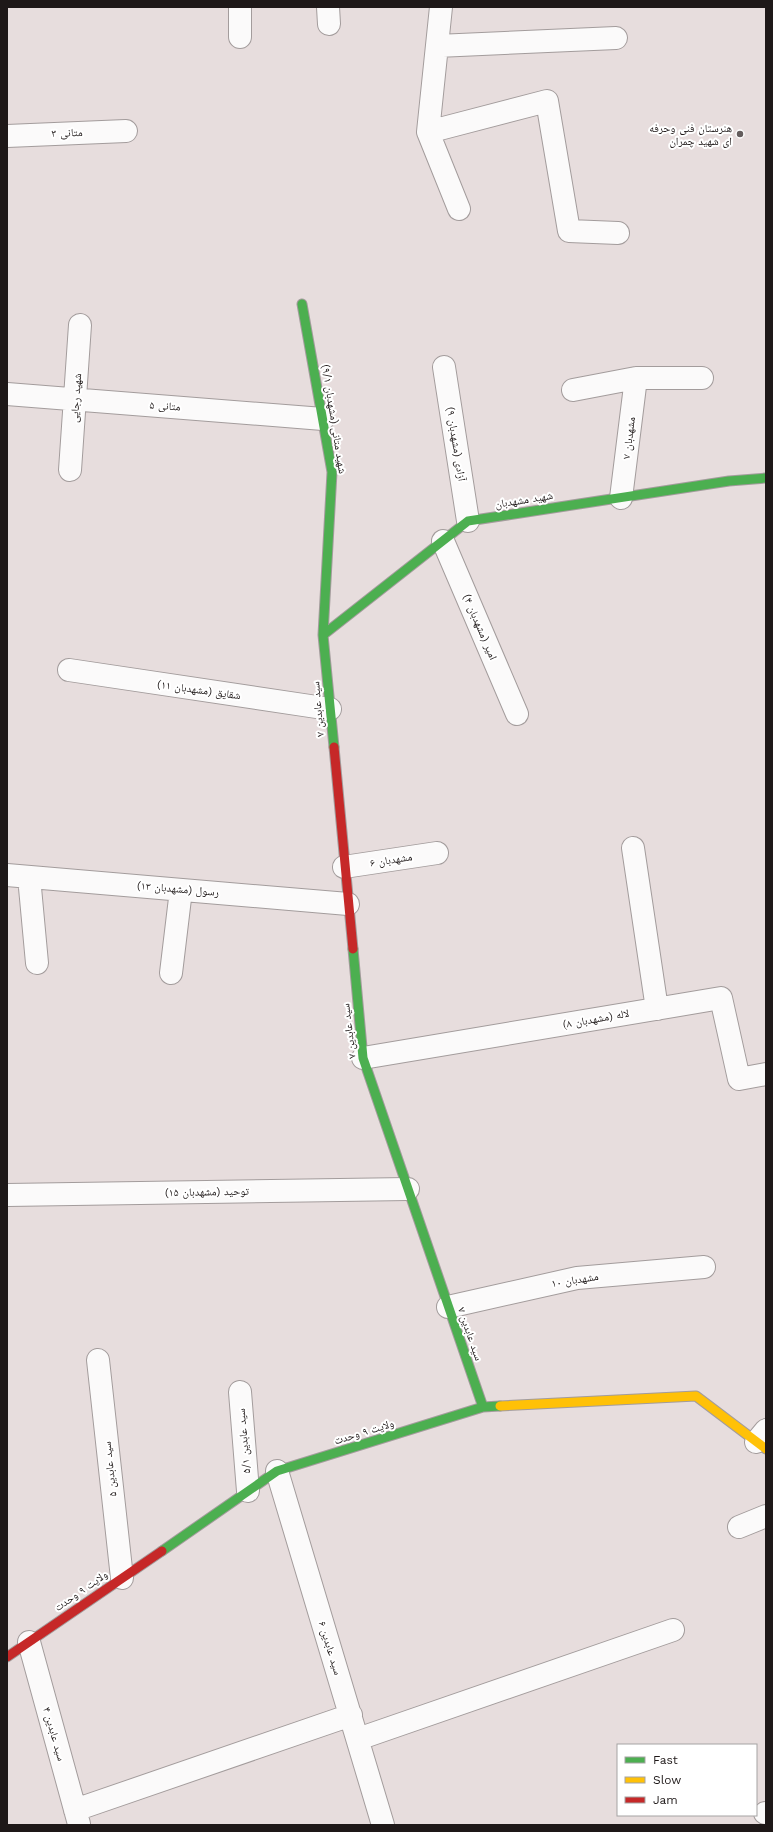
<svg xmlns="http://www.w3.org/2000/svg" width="773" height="1832" font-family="'Work Sans','Noto Naskh Arabic',sans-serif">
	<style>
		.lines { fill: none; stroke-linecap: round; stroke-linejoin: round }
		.street-casing { stroke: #a39c9c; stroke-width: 24 }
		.fast-casing { stroke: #a39c9c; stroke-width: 11 }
		.slow-casing { stroke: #a39c9c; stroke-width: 11 }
		.jam-casing { stroke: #a39c9c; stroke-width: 11 }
		.street { stroke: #fbfafa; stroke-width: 22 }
		.fast { stroke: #4caf50; stroke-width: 9 }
		.slow { stroke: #ffc107; stroke-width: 9 }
		.jam { stroke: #c62828; stroke-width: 9 }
		.poi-dot { fill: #645d5d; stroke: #fff; stroke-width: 1.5 }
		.labels { text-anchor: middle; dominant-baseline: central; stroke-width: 4; stroke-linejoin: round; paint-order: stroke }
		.poi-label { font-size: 11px; fill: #1e1818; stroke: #fff; text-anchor: end }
		.street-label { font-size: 11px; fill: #1e1818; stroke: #fff }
	</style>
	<rect width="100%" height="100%" fill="#e7dddd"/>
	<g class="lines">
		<!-- street casing -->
		<g class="street-casing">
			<path id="street" d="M240 7V37
				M328 7 329 24
				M441 7 428 132 459 209
				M437 46 616 38
				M428 132 547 101 569 231 618 233
				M7 136 126 131
				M444 367 468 521
				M573 390 636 378H702
				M7 394 323 419
				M70 470 80 325
				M621 498 636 378
				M443 541 517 714
				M69 670 330 709
				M633 848 657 1009
				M344 867 437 853
				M7 875 348 904
				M29 877 37 963
				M171 973 181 890
				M363 1058 721 998 739 1079 766 1074
				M7 1195 408 1189
				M448 1307 577 1278 704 1267
				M98 1360 122 1578
				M240 1392 248 1491
				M756 1442 766 1430
				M277 1471 383 1825
				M739 1527 766 1516
				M29 1642 79 1824
				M358 1739 673 1630
				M75 1810 351 1715
				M765 1813H766"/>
		</g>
		<!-- fast casing -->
		<g class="fast-casing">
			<path id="fast" d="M302 304 332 472 323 635 334 747
				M323 635 468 521 729 481 766 478
				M353 949 363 1058 483 1407
				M162 1551 277 1471 483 1407 500 1406"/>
		</g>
		<!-- slow casing -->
		<g class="slow-casing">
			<path id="slow" d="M500 1406 696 1396 766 1449"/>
		</g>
		<!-- jam casing -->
		<g class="jam-casing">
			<path id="jam" d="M334 747 353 949
				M7 1657 162 1551"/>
		</g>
		<!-- street -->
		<use href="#street" class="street"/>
		<!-- fast -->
		<use href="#fast" class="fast"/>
		<!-- slow -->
		<use href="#slow" class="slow"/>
		<!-- jam -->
		<use href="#jam" class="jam"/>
	</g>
	<!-- markers -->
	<circle class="poi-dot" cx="740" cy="134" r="4"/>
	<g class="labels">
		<!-- poi labels -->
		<g class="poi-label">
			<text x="732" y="128">هنرستان فنی وحرفه<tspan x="732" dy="13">ای شهید چمران</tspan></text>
		</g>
		<!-- street labels -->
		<g class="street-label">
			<text transform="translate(67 133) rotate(-2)">متانی ۳</text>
			<text transform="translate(76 398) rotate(-86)">شهید رجایی</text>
			<text transform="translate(165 406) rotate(4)">متانی ۵</text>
			<text transform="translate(334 419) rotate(81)">شهید متانی (مشهدبان ۹/۱)</text>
			<text transform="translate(629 438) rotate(-83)">مشهدبان ۷</text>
			<text transform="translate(456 444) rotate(81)">آزادی (مشهدبان ۹)</text>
			<text transform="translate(524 500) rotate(-9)">شهید مشهدبان</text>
			<text transform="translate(480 627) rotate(67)">امیر (مشهدبان ۴)</text>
			<text transform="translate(199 690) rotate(8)">شقایق (مشهدبان ۱۱)</text>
			<text transform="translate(318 709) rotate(-95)">سید عابدین ۷</text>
			<text transform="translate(391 860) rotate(-9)">مشهدبان ۶</text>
			<text transform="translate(178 889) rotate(5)">رسول (مشهدبان ۱۳)</text>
			<text transform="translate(596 1019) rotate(-10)">لاله (مشهدبان ۸)</text>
			<text transform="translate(349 1031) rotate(-97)">سید عابدین ۷</text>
			<text transform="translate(207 1192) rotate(-1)">توحید (مشهدبان ۱۵)</text>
			<text transform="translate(575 1280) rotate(-9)">مشهدبان ۱۰</text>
			<text transform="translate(470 1334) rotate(71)">سید عابدین ۷</text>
			<text transform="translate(364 1432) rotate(-17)">ولایت ۹ وحدت</text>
			<text transform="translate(244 1441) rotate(-95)">سید عابدین ۵/۱</text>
			<text transform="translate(110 1469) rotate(-96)">سید عابدین ۵</text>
			<text transform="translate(81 1591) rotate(-35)">ولایت ۹ وحدت</text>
			<text transform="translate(330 1648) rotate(73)">سید عابدین ۶</text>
			<text transform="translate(54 1734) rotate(74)">سید عابدین ۴</text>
		</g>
	</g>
	<!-- border -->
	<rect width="773" height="1832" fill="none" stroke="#1e1818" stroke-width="16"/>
	<!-- legend -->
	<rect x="617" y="1744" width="140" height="72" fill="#ffffff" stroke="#a5a3a3"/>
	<rect x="625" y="1757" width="20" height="6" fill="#4caf50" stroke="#a5a3a3"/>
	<text x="653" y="1764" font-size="12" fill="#1e1818">Fast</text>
	<rect x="625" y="1777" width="20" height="6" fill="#ffc107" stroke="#a5a3a3"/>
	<text x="653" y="1784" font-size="12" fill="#1e1818">Slow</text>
	<rect x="625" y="1797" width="20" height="6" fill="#c62828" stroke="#a5a3a3"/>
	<text x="653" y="1804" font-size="12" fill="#1e1818">Jam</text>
</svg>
